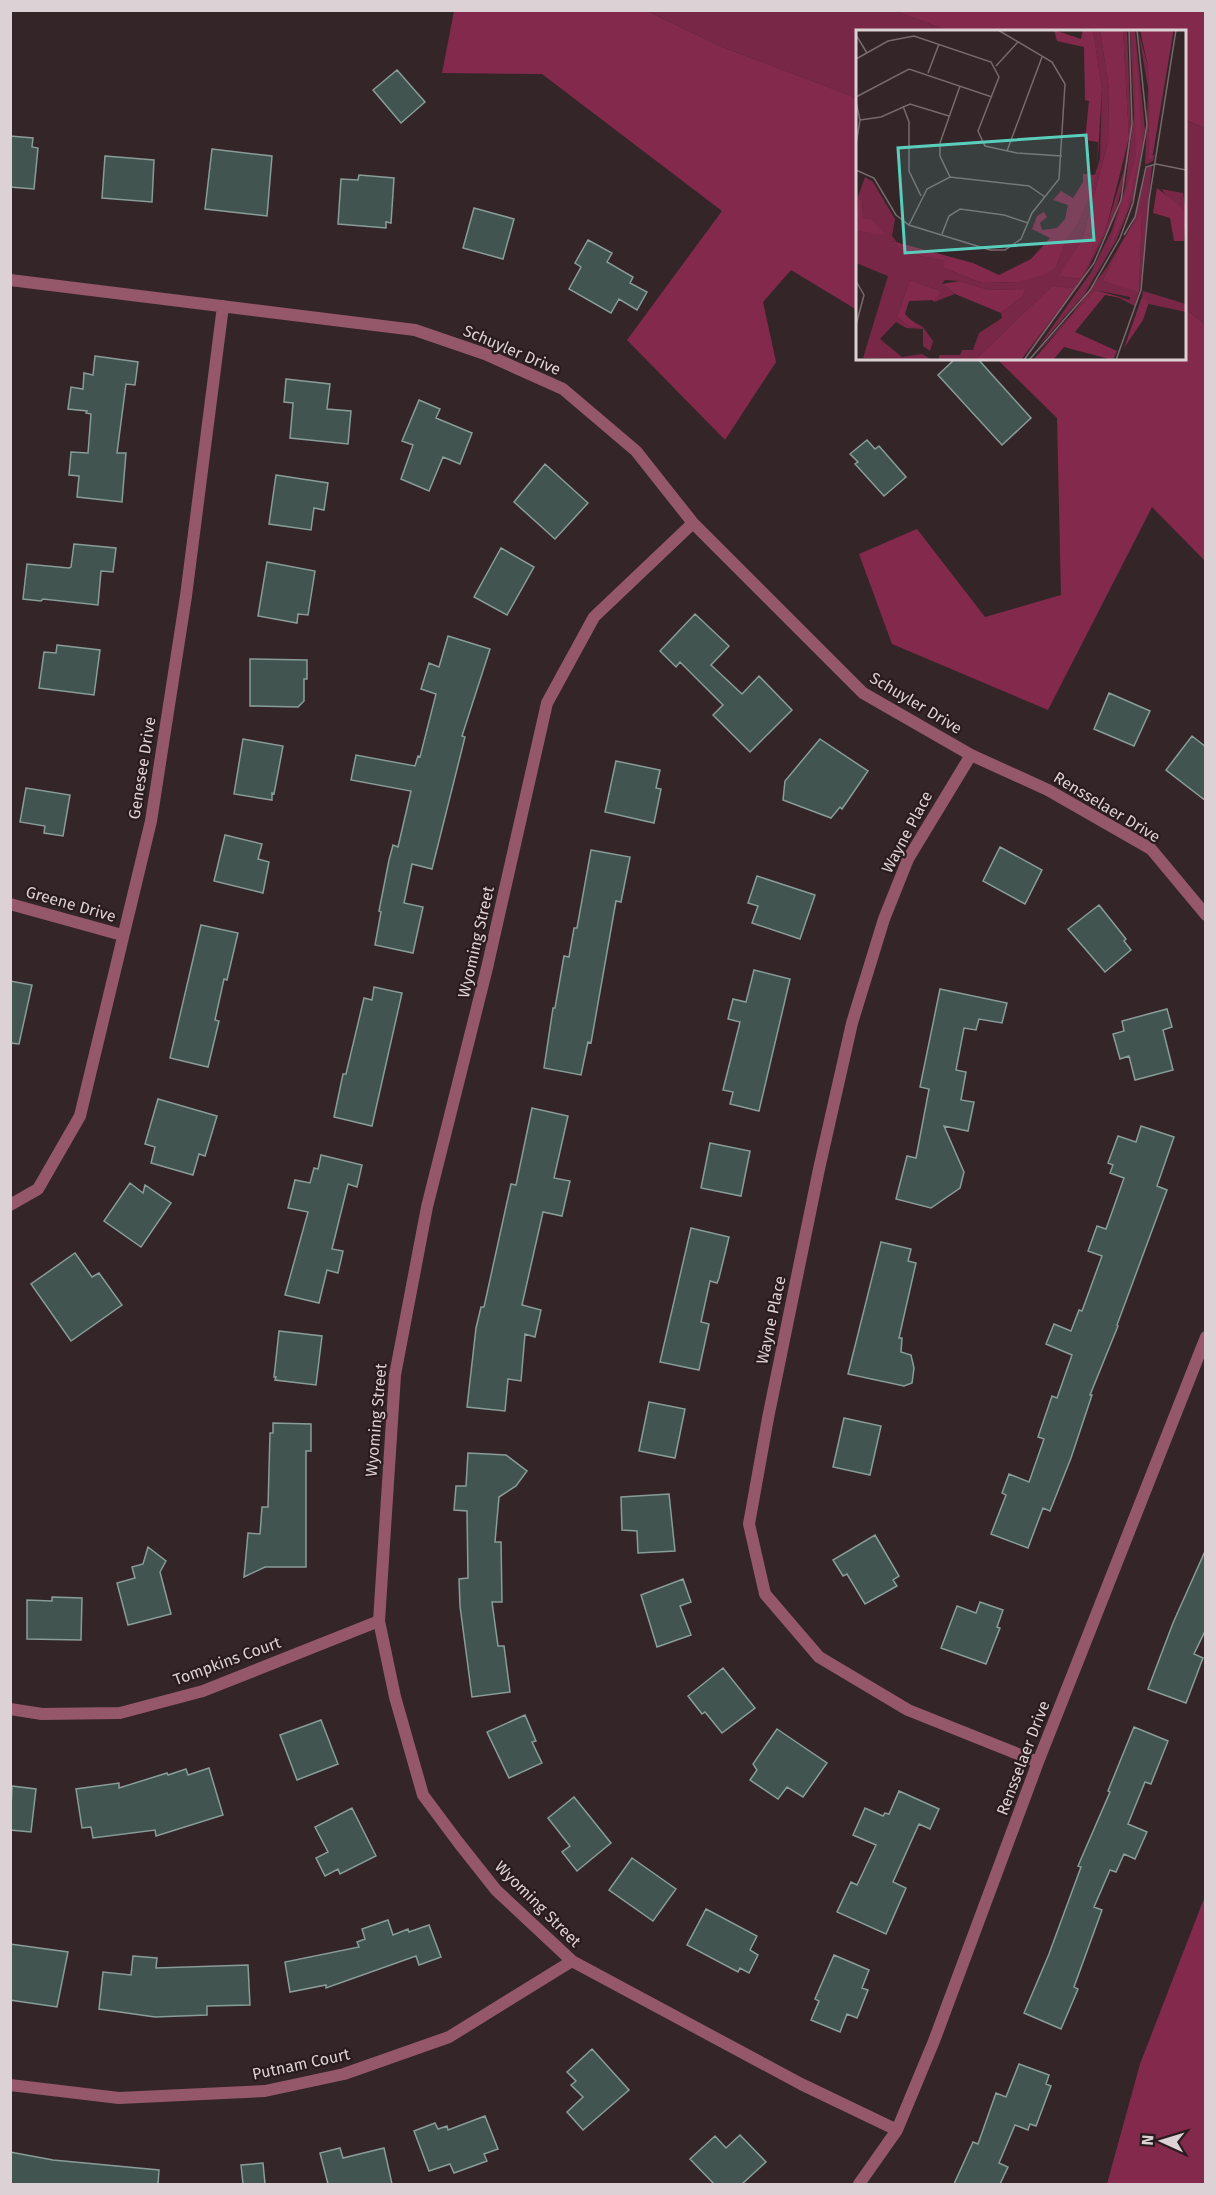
<svg xmlns="http://www.w3.org/2000/svg" width="1216" height="2195" font-family="'Fira Sans',sans-serif">
	<style>
		.green { fill: #782846 }
		.forest { fill: #832a4c }
		.building { fill: #415450; stroke: #889c98; stroke-width: 1.5 }
		.lines { fill: none; stroke-linecap: round; stroke-linejoin: round }
		.minor { stroke: #95586a; stroke-width: 12 }
		.labels { text-anchor: middle; dominant-baseline: central; stroke-width: 4.5; stroke-linejoin: round; paint-order: stroke }
		.street-label { font-size: 16px; fill: #dcd1d4; stroke: #2a1b1f }
		.inset-road { fill: none; stroke: #776a6d; stroke-width: 1.5 }
		.view { fill: #5acebc; fill-opacity: 0.15; stroke: #5acebc; stroke-width: 3 }
		.inset-edge { fill: none; stroke: #dcd1d4; stroke-width: 3 }
	</style>
	<rect width="100%" height="100%" fill="#342529"/>
	<!-- green -->
	<path class="green" d="M647 11H895L949 31 858 32 857 98 722 47Z
		M1184 120 1205 128V325L1185 308Z"/>
	<!-- forest -->
	<path class="forest" d="M454 11H647L722 47 857 98V310L791 270 763 302 776 362 725 440 627 340 722 211 542 74 442 73Z
		M895 11H1205V128L1185 120 1184 32 949 31Z
		M1185 308 1205 325V561L1152 507 1048 710 892 644 859 554 917 529 985 617 1061 595 1057 418 997 359 1184 358Z
		M1205 1896V2184H1107L1140 2064Z"/>
	<!-- building -->
	<path class="building" d="M397 70 425 102 401 123 373 90Z
		M10 136 33 138 32 147 38 148 34 189 10 187Z
		M212 149 272 156 267 216 205 209Z
		M105 156 154 160 152 202 102 198Z
		M359 175 394 178 391 223 386 222V228L338 224 341 179 358 180Z
		M474 208 514 219 503 259 463 248Z
		M588 240 612 253 607 262 633 277 630 283 647 292 637 310 619 299 611 313 569 289 581 267 575 263Z
		M95 356 138 362 135 385 126 384 117 453H126L122 502 77 497 79 476 69 475 71 452 88 453 91 414 86 413 87 411 68 409 71 387 83 389 84 373 93 375Z
		M956 358H977L1031 418 1002 445 938 375Z
		M286 379 330 384 327 409 351 411 348 444 290 438 293 403 284 402Z
		M419 400 440 409 436 418 472 433 460 464 443 457 429 491 401 479 413 445 402 441Z
		M867 440 875 449 879 446 906 477 884 496 855 464 858 462 850 454Z
		M545 464 588 503 555 539 514 502Z
		M276 475 328 483 324 510 314 508 311 530 269 524Z
		M74 544 116 548 113 572 101 571 98 605 43 599 41 601 23 599 27 564 69 568 71 567Z
		M501 548 534 567 507 615 474 597Z
		M267 562 315 571 308 615 298 614 297 623 258 616Z
		M695 614 729 646 711 665 742 694 759 676 792 710 750 752 713 715 723 705 680 662 676 667 660 651Z
		M448 636 490 649 462 736 465 737 432 869 412 864 404 903 423 907 413 953 375 945 381 912 379 911 389 860 393 845 398 847 411 791 351 780 356 755 415 766 418 756 420 757 436 694 421 689 429 663 439 667Z
		M57 645 100 650 94 695 39 688 44 652 56 653Z
		M250 659 307 660V679H304V701L298 707 250 706Z
		M1109 693 1150 711 1134 746 1094 729Z
		M1192 736 1206 747V801L1166 770Z
		M243 739 283 746 274 794 272 793V800L234 794Z
		M820 739 868 771 842 809 840 807 831 818 783 800 785 781Z
		M616 761 660 770 656 788 661 789 654 823 605 812Z
		M26 788 70 795 63 836 44 833 45 826 20 822Z
		M225 835 262 844 258 859 269 862 263 893 214 881Z
		M1000 847 1042 870 1025 904 983 881Z
		M591 850 630 857 621 902 616 901 591 1043 588 1042 581 1075 544 1068 553 1008H555L564 956 569 957 574 928H577Z
		M757 876 815 895 800 939 752 923 758 906 748 903Z
		M1099 905 1126 939 1124 941 1131 950 1105 972 1068 929Z
		M201 925 238 933 227 980 224 979 215 1020 219 1021 208 1067 170 1058Z
		M754 970 790 979 759 1111 730 1104 733 1092 723 1090 740 1022 728 1019 733 999 746 1002Z
		M10 981 32 985 19 1044 10 1043Z
		M374 987 402 993 372 1126 334 1117 343 1074H346L364 998 372 1000Z
		M940 989 1007 1003 1002 1023 979 1019 976 1030 964 1028 956 1070 966 1072 961 1100 974 1102 968 1131 944 1126 964 1172 960 1188 931 1208 896 1199 907 1156 916 1158 929 1089 920 1087Z
		M1167 1009 1172 1027 1163 1030 1173 1070 1135 1080 1129 1056 1120 1059 1113 1034 1124 1031 1122 1021Z
		M158 1099 217 1116 205 1156 199 1154 193 1175 151 1163 155 1147 145 1144Z
		M532 1108 568 1116 554 1178 570 1181 562 1216 543 1212 522 1305 541 1310 535 1337 525 1334 521 1381 508 1379 505 1411 467 1407 476 1328 481 1307H484L511 1184 516 1185Z
		M1141 1126 1174 1137 1157 1186 1167 1190 1117 1325 1118 1326 1090 1395H1092L1071 1458 1050 1511 1043 1508 1028 1548 991 1534 1006 1495 1002 1493 1009 1474 1029 1482 1044 1439 1038 1437 1052 1396 1057 1398 1072 1355 1046 1344 1054 1324 1071 1331 1079 1310 1082 1311 1102 1256 1088 1251 1097 1226 1106 1229 1124 1178 1110 1173 1113 1165 1108 1163 1118 1136 1136 1142Z
		M710 1143 750 1151 741 1196 701 1188Z
		M321 1155 362 1165 357 1187 348 1184 332 1249 343 1251 338 1273 327 1270 319 1303 285 1295 308 1212 288 1208 295 1180 310 1183 314 1168 318 1169Z
		M130 1183 143 1193 145 1185 171 1203 141 1247 104 1221Z
		M691 1228 729 1237 719 1278 717 1283 710 1281 701 1322 709 1324 699 1370 660 1362Z
		M881 1242 911 1249 908 1261 916 1263 899 1338H902L901 1352 911 1355 914 1368 912 1383 904 1386 848 1374Z
		M75 1253 92 1277 99 1273 122 1305 71 1341 31 1284Z
		M279 1331 322 1336 316 1385 275 1380 276 1377H274Z
		M649 1402 685 1409 675 1458 639 1451Z
		M844 1418 881 1426 870 1475 833 1467Z
		M273 1423 311 1424V1451H306V1567H265L244 1577 248 1533 260 1534 262 1507H268L270 1433H273Z
		M468 1453 506 1455 527 1471 516 1486 499 1497 495 1542H501L502 1602H492L498 1646H504L510 1692 472 1697 460 1606 459 1579 468 1578 467 1511 454 1510 456 1486H466Z
		M669 1494 675 1551 638 1553 637 1531 622 1530 621 1497Z
		M875 1535 899 1576 893 1580 897 1586 865 1604 847 1574 843 1576 833 1560Z
		M148 1547 166 1561 160 1572 171 1614 128 1625 117 1583 135 1578 132 1567 143 1564Z
		M1206 1549V1629L1194 1654 1203 1658 1186 1703 1148 1689 1173 1623Z
		M683 1579 691 1602 680 1606 691 1635 657 1647 641 1595Z
		M52 1597 82 1598 81 1640 27 1639V1600L52 1601Z
		M980 1602 1003 1610 997 1627 1000 1628 986 1664 941 1648 957 1606 976 1613Z
		M723 1668 755 1708 722 1733 705 1712 702 1714 688 1696Z
		M525 1715 536 1741 532 1742 542 1763 509 1778 487 1732Z
		M321 1720 338 1764 297 1780 280 1735Z
		M1134 1727 1168 1741 1151 1784 1145 1782 1128 1824 1147 1832 1135 1859 1124 1854 1116 1872 1110 1870 1094 1907 1102 1910 1074 1987 1078 1989 1061 2029 1024 2013 1049 1954 1081 1867 1078 1866 1110 1792 1108 1791Z
		M777 1729 827 1763 803 1797 787 1787 778 1799 750 1780 757 1770 753 1764Z
		M209 1768 223 1815 156 1836 155 1830 93 1838 91 1827 82 1828 76 1789 119 1783V1788L167 1773 168 1775 186 1769 188 1775Z
		M12 1786 36 1789 31 1832 10 1830Z
		M899 1791 939 1809 930 1829 919 1824 893 1882 906 1888 886 1934 837 1912 851 1882 857 1885 876 1845 853 1835 865 1808 883 1816 885 1813 889 1814Z
		M574 1797 611 1843 577 1871 562 1852 570 1846 548 1818Z
		M352 1808 376 1856 340 1874 338 1869 325 1876 316 1858 328 1852 315 1827Z
		M632 1858 676 1889 653 1921 609 1890Z
		M706 1909 757 1936 750 1950 758 1955 749 1973 740 1968 738 1972 687 1945Z
		M388 1920 393 1935 408 1929 409 1932 429 1925 441 1957 419 1965 416 1956 326 1988V1985L290 1992 285 1962 359 1947 357 1942 365 1939 362 1929Z
		M10 1944 68 1952 57 2007 10 2000Z
		M834 1955 869 1970 862 1988 868 1990 857 2018 847 2014 840 2032 811 2020 819 2001 815 1999Z
		M133 1956 157 1958 156 1968 248 1965 250 2005 207 2006V2015L155 2017 99 2009 103 1972 131 1975Z
		M592 2049 629 2090 583 2130 567 2112 583 2097 571 2085 576 2081 567 2072Z
		M1019 2064 1049 2075 1046 2084 1051 2086 1036 2126 1030 2124 1028 2130 1015 2125 999 2163 1008 2167 1000 2184H954L973 2142 978 2144 996 2093 1006 2097Z
		M485 2116 498 2149 484 2154 487 2161 454 2173 450 2164 429 2171 414 2131 435 2123 438 2129 447 2126 448 2130Z
		M740 2135 766 2162 742 2184H714L690 2159 715 2136 726 2148Z
		M340 2148 343 2158 384 2148 392 2184H328L320 2153Z
		M10 2152 53 2160 159 2170 158 2184H10Z
		M263 2163 265 2184H243L241 2165Z"/>
	<g class="lines">
		<!-- minor -->
		<path class="minor" d="M10 280 415 330 485 354 563 389 636 451 693 523 863 693 971 755 1048 790 1151 849 1206 915
			M693 523 594 617 547 703 487 968 427 1207 395 1375 379 1621 395 1697 423 1795 458 1842 496 1890 572 1961 801 2084 897 2130
			M971 755 908 859 884 919 852 1023 819 1169 768 1418 749 1524 765 1594 819 1657 908 1710 1038 1762
			M10 904 122 935
			M10 1205 38 1189 80 1116 151 821 186 596 223 306
			M10 1709 42 1714 120 1713 203 1691 379 1621
			M10 2085 119 2098 265 2091 344 2074 449 2037 572 1961
			M859 2184 897 2130 934 2041 1038 1762 1206 1337"/>
	</g>
	<g class="labels">
		<!-- street labels -->
		<g class="street-label">
			<text transform="translate(512 350) rotate(23)">Schuyler Drive</text>
			<text transform="translate(916 703) rotate(31)">Schuyler Drive</text>
			<text transform="translate(142 768) rotate(-81)">Genesee Drive</text>
			<text transform="translate(1107 807) rotate(31)">Rensselaer Drive</text>
			<text transform="translate(907 832) rotate(-62)">Wayne Place</text>
			<text transform="translate(71 904) rotate(16)">Greene Drive</text>
			<text transform="translate(476 942) rotate(-77)">Wyoming Street</text>
			<text transform="translate(771 1320) rotate(-78)">Wayne Place</text>
			<text transform="translate(376 1420) rotate(-85)">Wyoming Street</text>
			<text transform="translate(227 1661) rotate(-20)">Tompkins Court</text>
			<text transform="translate(1023 1758) rotate(-69)">Rensselaer Drive</text>
			<text transform="translate(538 1904) rotate(45)">Wyoming Street</text>
			<text transform="translate(301 2064) rotate(-12)">Putnam Court</text>
		</g>
	</g>
	<!-- overview -->
	<g transform="translate(856 30)">
		<rect width="330" height="330" fill="#342529"/>
		<path d="M237 0H244L253 59 252 112 226 210 204 246 225 249 250 199 268 139 273 108 267 0H271L275 101 272 131 259 185 224 254 166 330 217 258 196 256 119 330H83V325H104L106 320H117L123 303 146 288 145 283 167 266 169 259 133 260 104 251 89 250 86 254 99 264 78 272 76 270 85 261 54 250 41 287 52 296H60L50 287 67 297 77 311 74 321 67 316V299L50 298 40 292 24 309 46 327 66 324 76 330 7 328 32 246 0 233V201L29 204 16 191 7 188 6 171 2 168 0 172 9 147 17 152 39 189 36 206 41 212 36 211 47 222 88 231V238L126 253 164 252 200 237 210 211 223 192 244 129 246 59ZM274 0H279L289 100 278 166 261 209 228 265 182 317 235 242 256 200 269 158 278 85ZM282 0 292 36 293 128 299 124 297 131 289 135 292 58ZM296 135 284 258 279 276 263 268 274 270V267L239 260 221 282 174 330 216 284 251 237 278 191 291 138ZM286 183 283 261 246 251 267 210ZM305 159 327 163 330 181 314 170ZM287 261 330 274V282L293 274 286 267Z" fill="#782846" fill-rule="evenodd"/>
		<path d="M198 0 225 9 227 0H237L246 59 241 141 242 112 229 110 233 71 229 70 228 17 201 11ZM244 0H267L273 108 250 199 225 249 203 246 226 210 252 112 253 59ZM278 0 286 114 270 183 251 224 280 127ZM284 0H317V4L296 129 293 128 292 36ZM227 144 240 145 223 192 210 211 200 237 189 244 164 252 126 253 88 238V231L47 222 36 211 117 233 143 245 175 229 194 208 176 199 181 186 188 182 191 187 184 193 186 200 201 198 209 189 212 175 197 170 205 161 217 168 227 152ZM301 158 330 181 328 211H318L314 188 297 183ZM2 167 6 171 7 188 16 190 30 205 0 201ZM286 182 283 262 246 251 267 210ZM54 250 85 261 79 270 53 271 49 284 61 296H52L41 287ZM104 251 133 260 169 259 167 266 145 283 99 264 86 254ZM196 256 218 258 165 330H119ZM239 260 275 270 249 265 219 302 261 321 257 330 208 317 197 330H177ZM286 267 293 272 287 290 268 318Z" fill="#832a4c"/>
		<path class="inset-road" d="M0 5 11 23M0 29 32 11 58 6 135 32 143 47 122 101 129 116 161 123 206 126M140 36 162 12M72 43 83 14M0 67 53 39 136 67M0 72 4 90 0 114M47 76 53 92V141L65 166M4 90 25 87 54 74 93 86M151 121 186 27M300 134 330 140M0 140 18 148 40 185 53 195 134 220H149L165 209 176 183 203 149 209 54 196 32 142 0M94 147 84 126V113L104 56M53 195 71 159 94 147 173 156 189 167M86 204 93 186 104 179 148 185 172 193M268 205 279 187 290 137 300 134M0 251 8 265 0 295M168 330 238 233 265 170 276 94 273 0M173 330 234 260 264 208 277 173 291 95 281 0M260 330 285 260 293 170 320 0"/>
		<path class="view" d="M230 105 238 210 49 223 42 118Z"/>
		<rect width="330" height="330" class="inset-edge"/>
	</g>
	<!-- border -->
	<rect width="1216" height="2195" fill="none" stroke="#dcd1d4" stroke-width="24"/>
	<!-- north arrow -->
	<g transform="translate(1162 2141) rotate(274)" stroke="#2a1b1f" stroke-width="4.5" paint-order="stroke">
	<path d="M0-4.5L10 22L0 15L-10 22Z" fill="#dcd1d4"/>
	<text y="-9" font-size="16" font-weight="bold" text-anchor="middle" fill="#dcd1d4">N</text>
	</g>
</svg>
